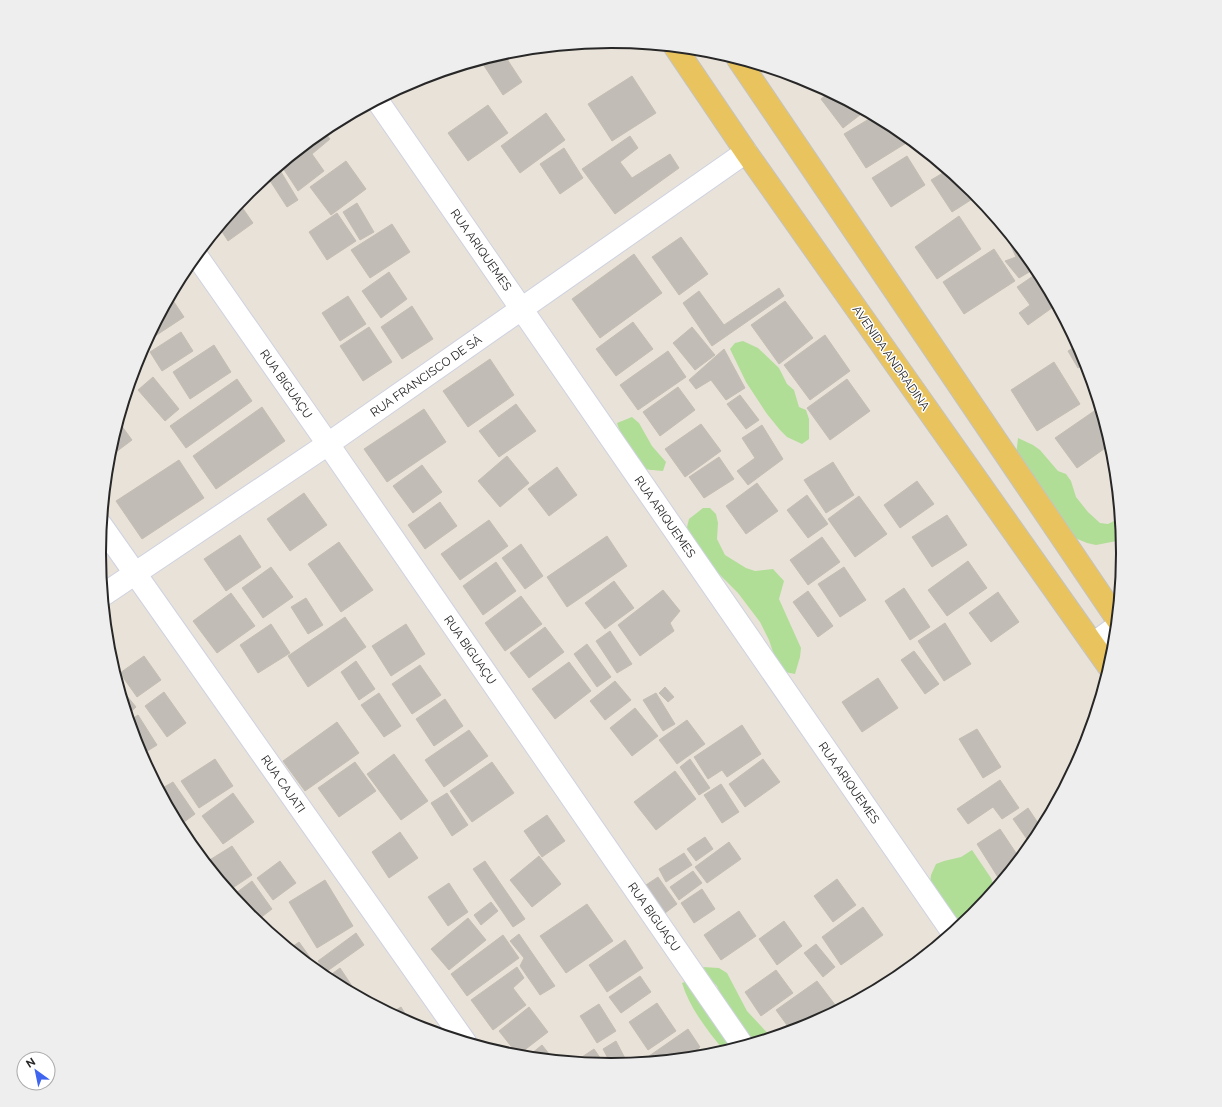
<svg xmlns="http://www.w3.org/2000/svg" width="1222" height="1107" font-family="Raleway,sans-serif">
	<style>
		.green { fill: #b1de97 }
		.building { fill: #c1bcb6; stroke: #c4bdb3 }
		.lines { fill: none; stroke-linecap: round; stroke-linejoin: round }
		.minor-casing { stroke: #ced2e0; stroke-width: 24 }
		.major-casing { stroke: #c3c3c3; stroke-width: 24 }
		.minor { stroke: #fff; stroke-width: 22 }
		.major { stroke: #e9c45e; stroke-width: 22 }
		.labels { text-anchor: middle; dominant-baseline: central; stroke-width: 3; stroke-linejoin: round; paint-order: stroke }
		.street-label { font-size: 12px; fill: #272727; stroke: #fff }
		.rim { fill: none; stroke: #272727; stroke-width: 2 }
	</style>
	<rect width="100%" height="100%" fill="#e9e2d9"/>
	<!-- green -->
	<path class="green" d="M743 341 758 348 779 368 787 384 794 390 799 407 806 410 809 419V439L802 444 787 437 780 430 767 414 746 382 730 349 735 343Z
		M632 417 639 423 652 446 666 462 663 471C656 470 648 471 642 467 635 463 619 431 617 423Z
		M1018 438 1033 445 1040 450 1058 471 1066 474 1071 481 1076 497 1088 512 1100 523 1108 524 1120 518 1122 540 1096 545 1087 543 1075 538 1039 483 1016 456Z
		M703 508H710L716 514 718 523 717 539 725 555 746 568 755 571 773 569 784 581 779 599 801 648 800 657 795 674 785 672 775 658 769 640 760 622 738 593 716 571 690 535 687 527 689 519Z
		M972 850 991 878 994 886 990 894 980 903 977 911 973 916 958 929 930 884 931 875 936 864 944 861 961 857Z
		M703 967 719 968 727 973 747 1011 772 1038 752 1044 720 994 717 986 711 980Z
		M693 979 737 1048 725 1052C708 1031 690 1009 682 983Z"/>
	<!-- building -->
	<path class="building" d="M503 53 522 82 503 95 483 64 496 56Z
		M632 76 656 113 612 141 588 104Z
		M830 92 865 111 843 128 821 99Z
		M488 105 508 133 468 161 448 133Z
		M546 113 565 140 520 173 501 146Z
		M874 116 896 128 911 140 866 168 844 134Z
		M323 130 330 139 312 154 324 171 298 191 281 165Z
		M630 136 638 148 620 162 632 178 670 154 679 168 615 214 582 169Z
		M564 148 583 178 560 194 540 164Z
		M907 156 925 185 891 207 872 178Z
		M346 161 366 189 331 215 310 187Z
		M278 167 298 200 287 207 267 176Z
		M948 170 977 196 952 212 931 180Z
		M246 195 248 197 239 203 253 223 228 241 219 227Z
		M357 203 374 232 360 240 343 212Z
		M337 213 356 241 327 260 309 232Z
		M959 216 981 249 937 279 915 247Z
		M392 224 410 252 370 278 351 250Z
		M1009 235 1036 268 1019 278 1005 261 1016 257 1007 237Z
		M681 237 708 274 679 295 652 257Z
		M994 249 1015 281 964 314 943 282Z
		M634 254 662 293 600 338 572 299Z
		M389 272 407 299 381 318 362 291Z
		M1039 272 1056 305 1028 325 1019 313 1030 305 1017 287Z
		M779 288 784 296 712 346 683 303 699 291 724 325Z
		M170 296 184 317 146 342Z
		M348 296 366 324 340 341 322 313Z
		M785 301 813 338 779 364 751 325Z
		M412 306 433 339 402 359 381 327Z
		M633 322 653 349 616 376 596 349Z
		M369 327 392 362 363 381 340 346Z
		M692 327 715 355 695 370 673 343Z
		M181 332 193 351 162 371 150 352Z
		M825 335 850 371 810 400 784 365Z
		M214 345 231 372 190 399 173 372Z
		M1078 345 1086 363 1078 368 1068 351Z
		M724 349 745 388 726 400 711 380 696 389 689 380Z
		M668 351 686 377 638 410 620 385Z
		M490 359 514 395 468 427 443 391Z
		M1054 362 1080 404 1037 431 1011 390Z
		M153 377 179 409 165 421 138 390Z
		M237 379 252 401 186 448 170 426Z
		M847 379 870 411 830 440 807 408Z
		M678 387 695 410 660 436 643 412Z
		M740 395 759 420 746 429 727 404Z
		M516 404 536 431 499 457 479 431Z
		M262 407 285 441 216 489 193 456Z
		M1100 407 1111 444 1077 468 1055 438Z
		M424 409 446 442 387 482 364 449Z
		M118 421 132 440 108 458V453Z
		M701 424 721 451 685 477 665 449Z
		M762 425 783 459 748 485 737 471 755 458 742 438Z
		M507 456 529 483 500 507 478 481Z
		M719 457 734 479 704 498 689 477Z
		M179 460 204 498 142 539 116 501Z
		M833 462 854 495 826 513 804 480Z
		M422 465 442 492 413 513 393 486Z
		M557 467 577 495 549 516 528 489Z
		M917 481 934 504 900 528 884 505Z
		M757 483 778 511 746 534 726 506Z
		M304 493 327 525 290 551 267 519Z
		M807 495 828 524 808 538 787 510Z
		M859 496 887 534 855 557 828 519Z
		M440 502 457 526 425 549 408 525Z
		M947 515 967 545 932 567 912 537Z
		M489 520 508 546 460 580 441 554Z
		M240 535 261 567 226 591 204 559Z
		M607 536 627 566 567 607 547 577Z
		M822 537 840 562 808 585 790 560Z
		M339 542 373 590 341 612 308 564Z
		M521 544 543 576 525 589 502 558Z
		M968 561 987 588 947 616 928 590Z
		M496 562 516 591 483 615 463 586Z
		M271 567 293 597 263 618 242 588Z
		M844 567 866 600 840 617 818 584Z
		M614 581 634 608 605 629 585 603Z
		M904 588 930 627 910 640 885 601Z
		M663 590 680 611 670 623 674 631 640 656 618 625Z
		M808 591 833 626 818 637 793 602Z
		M998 592 1019 622 991 642 969 613Z
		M231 593 255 626 217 653 193 621Z
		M521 596 542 624 505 651 485 623Z
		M306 598 323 625 308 634 291 607Z
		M345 617 366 647 308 687 288 656Z
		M945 623 971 664 944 681 918 641Z
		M271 624 290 653 258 673 240 645Z
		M406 624 425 654 391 676 372 646Z
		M545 627 564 652 529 678 510 653Z
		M610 631 632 664 617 673 596 641Z
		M587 644 611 677 597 687 574 654Z
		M914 651 939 684 925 694 901 660Z
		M144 656 161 680 137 697 120 673Z
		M356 661 375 689 359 700 341 672Z
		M569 662 591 691 555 719 532 689Z
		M420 665 441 695 412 714 392 684Z
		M878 678 898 708 862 732 842 702Z
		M615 681 631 700 605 720 590 701Z
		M665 687 674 697 668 702 659 693Z
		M122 690 136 707 127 715 120 692Z
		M164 692 186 723 167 737 145 706Z
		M379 693 401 726 384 737 361 705Z
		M656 693 675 724 663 731 643 700Z
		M445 699 463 726 434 746 416 719Z
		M635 708 658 736 632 756 610 728Z
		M138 715 157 745 141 755 137 749 129 721Z
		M687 720 705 744 677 764 659 740Z
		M337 722 359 753 305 791 283 761Z
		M742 725 761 754 727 777 722 770 708 779 694 757Z
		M977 729 1001 767 983 778 959 739Z
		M469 730 488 756 444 787 425 760Z
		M394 754 428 801 401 820 367 774Z
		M215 759 233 786 199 808 181 781Z
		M690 759 710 788 699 795 680 767Z
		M763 759 780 782 745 807 729 784Z
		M355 762 376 791 339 817 318 788Z
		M492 762 514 793 472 822 450 791Z
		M675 771 696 799 656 830 634 802Z
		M1000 780 1019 808 1002 819 993 807 968 824 957 809Z
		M173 782 195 814 180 825 171 811 159 790Z
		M721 784 739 812 722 823 704 795Z
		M233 793 254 822 223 844 202 816Z
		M447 793 468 825 452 836 431 803Z
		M1028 808 1042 829 1031 845 1013 819Z
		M547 815 565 841 542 857 524 831Z
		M1000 829 1020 859 1001 882 977 844Z
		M400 832 418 858 389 878 372 852Z
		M705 837 713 849 696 861 687 849Z
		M729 842 741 859 707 883 695 867Z
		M232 846 252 875 228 891 208 861Z
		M684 853 692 865 666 882 659 869Z
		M539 856 561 884 532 907 510 880Z
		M280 861 296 883 273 900 257 878Z
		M485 861 525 919 513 927 473 869Z
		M693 871 702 883 679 900 670 887Z
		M658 877 677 904 665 913 646 885Z
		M837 879 856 905 833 922 814 896Z
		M325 880 353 926 317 948 289 902Z
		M252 881 272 909 255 922 248 916 232 896Z
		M449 883 468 912 448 926 428 897Z
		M702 889 715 909 694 923 681 903Z
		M491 902 498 911 481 925 474 915Z
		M587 904 613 941 566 973 540 936Z
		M863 907 883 935 841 965 822 937Z
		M739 911 756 936 721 960 704 935Z
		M468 918 486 940 449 970 431 949Z
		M784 921 802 946 777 965 759 939Z
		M356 933 364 945 326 972 318 961Z
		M519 934 555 986 540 995 520 966 524 958 510 941Z
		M503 935 519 958 467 996 451 974Z
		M625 940 643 968 607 992 589 965Z
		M299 942 322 974 320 975 289 949Z
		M816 944 835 967 823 977 804 953Z
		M517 967 524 978 513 988 526 1005 493 1030 471 1000Z
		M340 968 360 998 325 979Z
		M907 968 908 970 896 980 876 990Z
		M776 970 793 993 761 1016 745 992Z
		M640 976 651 992 621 1013 609 997Z
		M817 981 839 1010 807 1027 792 1032 776 1010Z
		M657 1003 676 1031 648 1050 629 1022Z
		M599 1004 616 1031 597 1043 580 1016Z
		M401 1007 407 1017 402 1020 390 1014Z
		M529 1007 548 1032 518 1055 499 1031Z
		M688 1029 700 1047 693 1054 695 1058 639 1063Z
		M616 1041 628 1064H627L612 1066 603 1049Z
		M542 1045 554 1060 526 1058Z
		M594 1049 605 1065 587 1064 582 1057Z"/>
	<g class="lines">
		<!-- minor casing -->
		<g class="minor-casing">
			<path id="minor" d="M377 100 953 933
				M196 255 328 444 743 1046
				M101 525 465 1042
				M103 595 328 444 746 152
				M1093 644 1116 627"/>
		</g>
		<!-- major casing -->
		<g class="major-casing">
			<path id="major" d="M675 47 746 152 1109 667
				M738 59 1117 619"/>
		</g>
		<!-- minor -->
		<use href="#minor" class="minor"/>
		<!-- major -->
		<use href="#major" class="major"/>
	</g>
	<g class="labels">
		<!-- street labels -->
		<g class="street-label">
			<text transform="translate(481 250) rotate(55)">RUA ARIQUEMES</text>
			<text transform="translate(891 358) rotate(55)">AVENIDA ANDRADINA</text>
			<text transform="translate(426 376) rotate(-35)">RUA FRANCISCO DE SÁ</text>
			<text transform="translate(286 384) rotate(55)">RUA BIGUAÇU</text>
			<text transform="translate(665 517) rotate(55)">RUA ARIQUEMES</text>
			<text transform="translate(470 650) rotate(55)">RUA BIGUAÇU</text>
			<text transform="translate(849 783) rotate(55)">RUA ARIQUEMES</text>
			<text transform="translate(283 784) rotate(55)">RUA CAJATI</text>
			<text transform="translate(654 917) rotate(55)">RUA BIGUAÇU</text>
		</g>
	</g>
	<!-- crop -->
	<path d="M0 0H1222V1107H0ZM106 553a505 505 0 1 1 1010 0a505 505 0 1 1-1010 0Z" fill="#eee" fill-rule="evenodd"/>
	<path class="rim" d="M106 553a505 505 0 1 1 1010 0a505 505 0 1 1-1010 0Z"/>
	<!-- north arrow -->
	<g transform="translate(36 1071) rotate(327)"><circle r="19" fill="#ffffff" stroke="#a9a9a9"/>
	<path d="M0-3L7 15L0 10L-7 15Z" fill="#3f65f0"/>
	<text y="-6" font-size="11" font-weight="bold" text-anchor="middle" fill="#272727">N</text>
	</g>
</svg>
